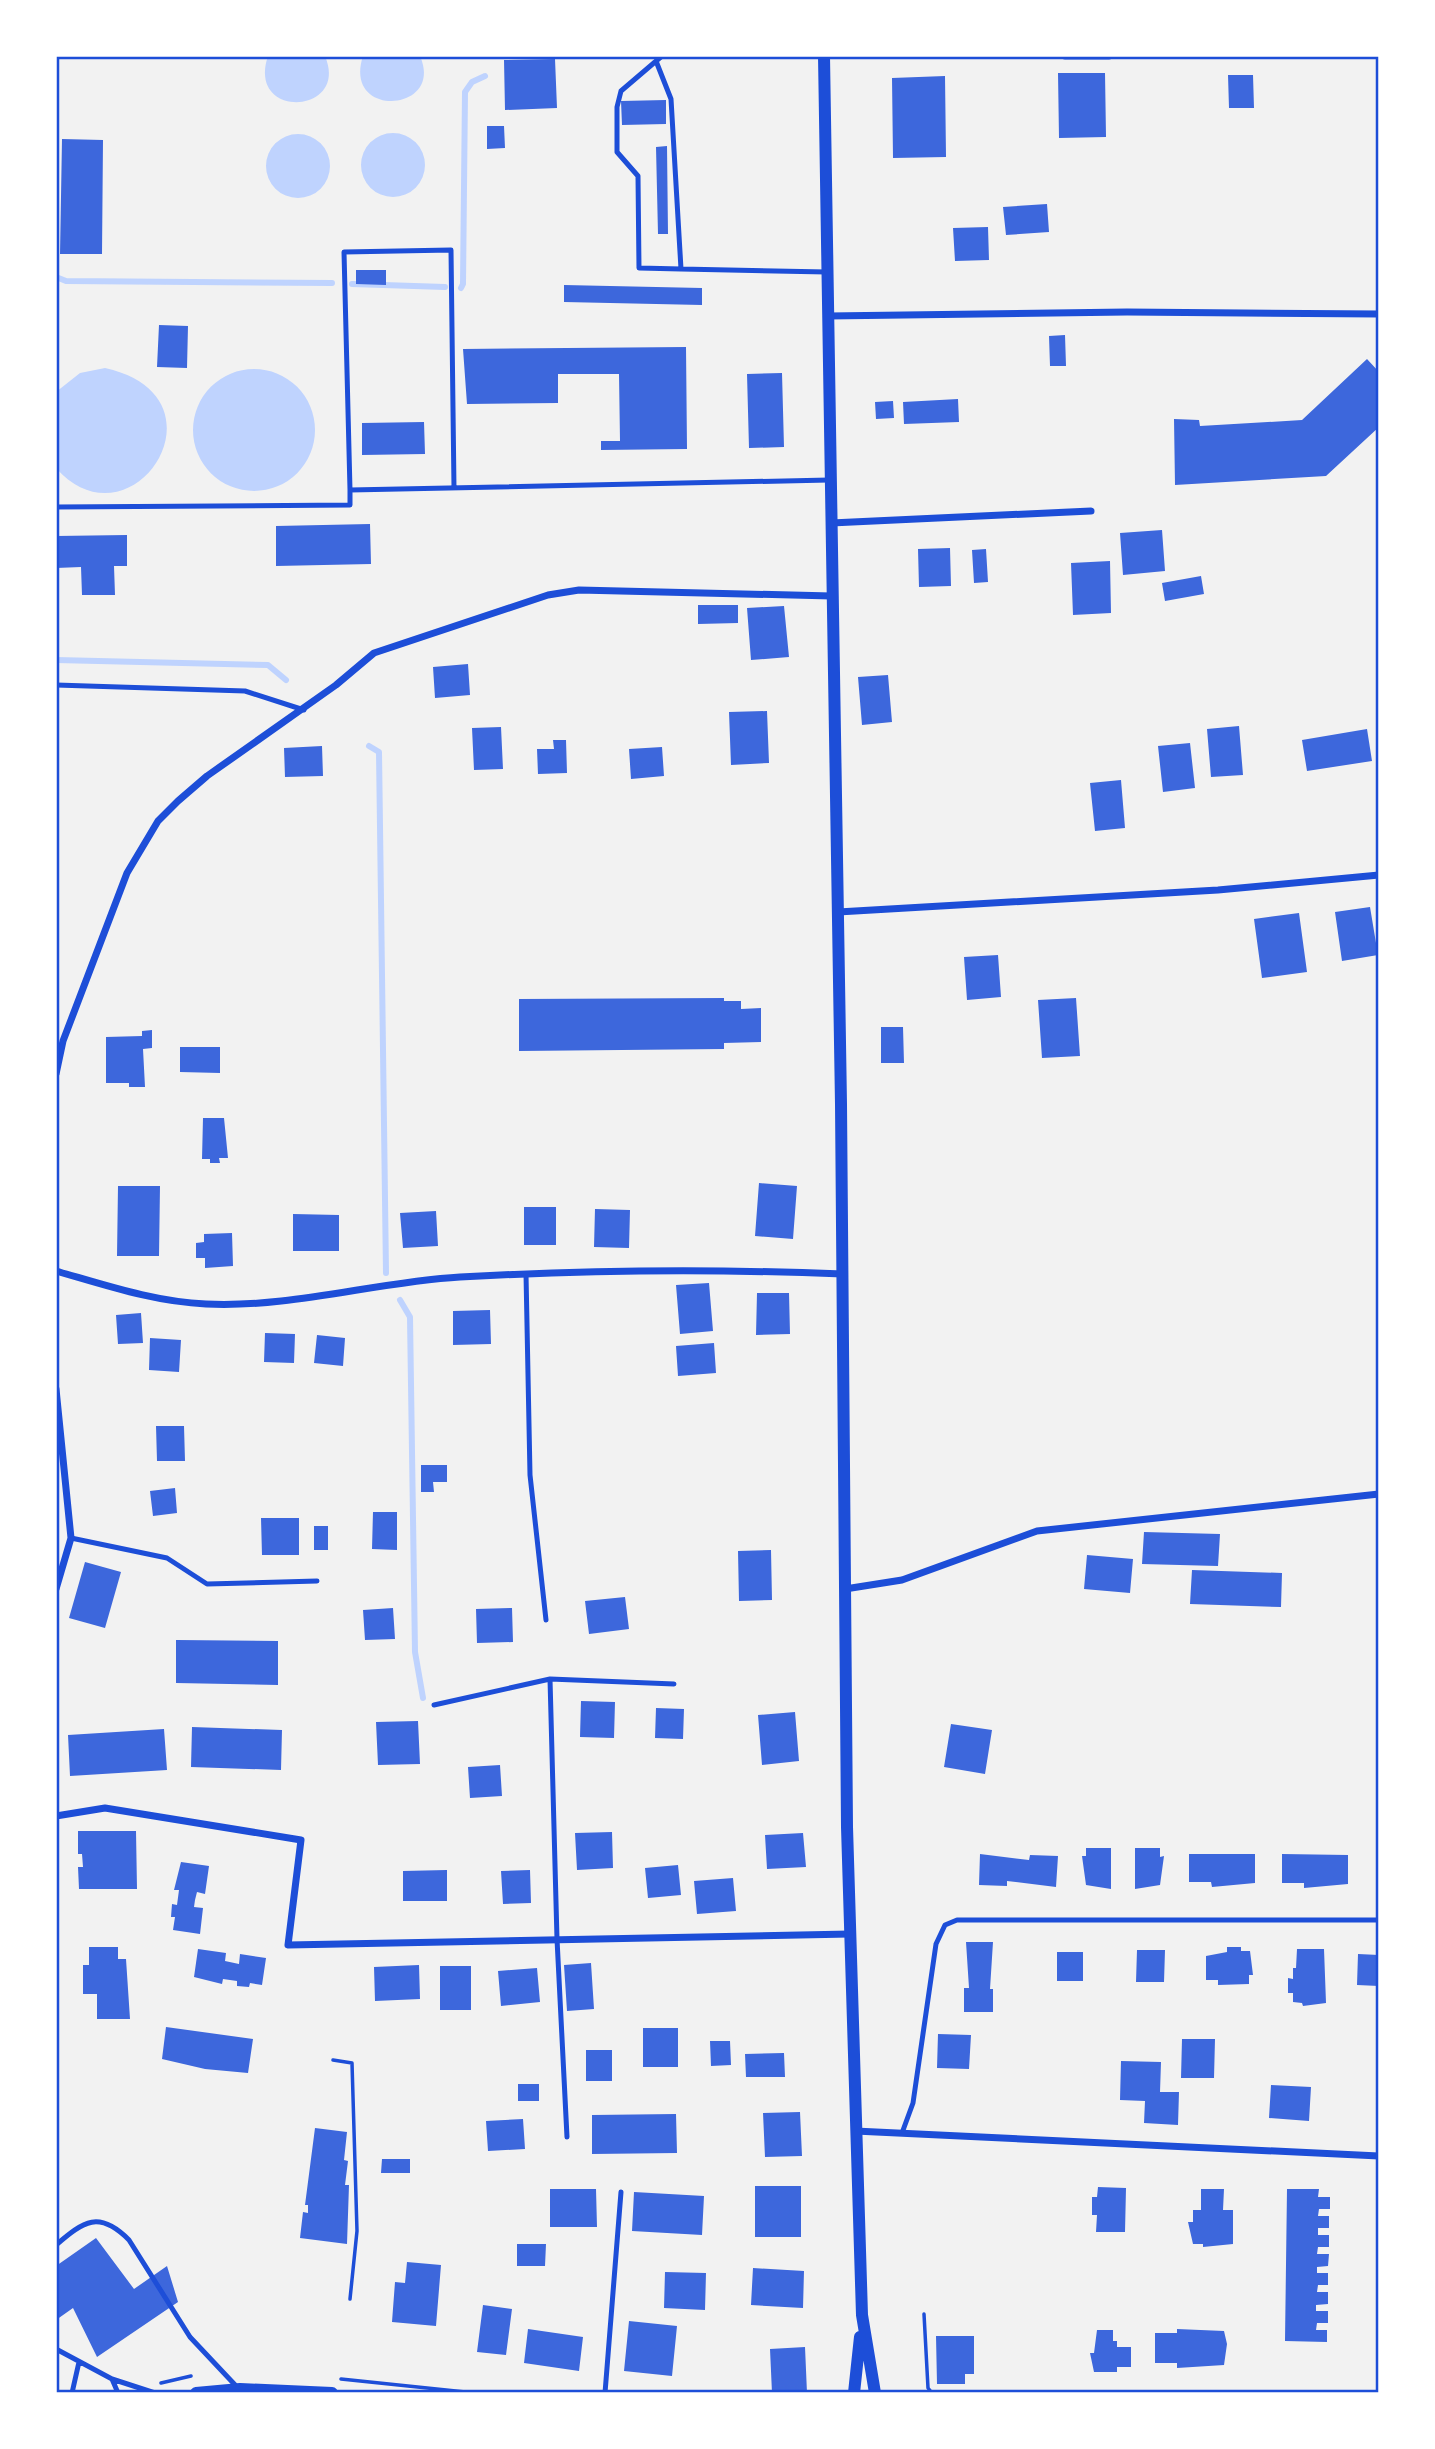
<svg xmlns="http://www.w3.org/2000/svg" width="1435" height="2449" font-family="'Alegreya Sans',sans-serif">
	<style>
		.water { fill: #bfd3fe }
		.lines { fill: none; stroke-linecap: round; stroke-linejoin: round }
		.stream { stroke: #bfd3fe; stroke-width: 6 }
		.building { fill: #3d67dc }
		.path { stroke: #1d4ed8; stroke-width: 3.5 }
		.service { stroke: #1d4ed8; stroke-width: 5 }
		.minor { stroke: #1d4ed8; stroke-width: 7 }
		.tertiary { stroke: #1d4ed8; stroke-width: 12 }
		.neatline { fill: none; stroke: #1d4ed8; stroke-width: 2.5 }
	</style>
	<rect width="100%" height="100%" fill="#f2f2f2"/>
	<!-- water -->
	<path class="water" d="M268 56H325C350 115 246 120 268 56Z
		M363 56H420C445 113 342 119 363 56Z
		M361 165a32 32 0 1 1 64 0a32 32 0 1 1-64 0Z
		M266 166a32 32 0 1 1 64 0a32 32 0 1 1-64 0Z
		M105 368C235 397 131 553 56 468V392L80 373Z
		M193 430a61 61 0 1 1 122 0a61 61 0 1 1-122 0Z"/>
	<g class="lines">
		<!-- stream -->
		<path class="stream" d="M56 277 66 281 332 283
			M352 284 445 287
			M461 288 463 284 465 92 472 82 485 76
			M56 660 268 665 286 680
			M369 746 379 752 386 1273
			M400 1300 410 1317 415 1652 423 1698"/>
	</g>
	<!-- building -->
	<path class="building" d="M555 59 557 108 505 110 504 60Z
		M1058 73H1105L1106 137 1059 138Z
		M1228 75H1253L1254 108H1229Z
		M945 76 946 157 893 158 892 78Z
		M666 100V124L622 125 621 101Z
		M487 126H504L505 148 487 149Z
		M62 139 103 140 102 254H60Z
		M667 146 668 234H658L656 147Z
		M1047 204 1049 232 1006 235 1003 207Z
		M988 227 989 260 955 261 953 228Z
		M356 270H386V285L356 284Z
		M564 285 702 288V305L564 302Z
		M159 325 188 326 187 368 157 367Z
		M1065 335 1066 366H1050L1049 336Z
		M686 347 687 449 601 450V441H620L619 374H558V403L467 404 463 349Z
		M1367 359 1379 372V427L1326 476 1175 485 1174 419 1199 420 1200 426 1302 420Z
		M782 373 784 447 749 448 747 374Z
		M958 399 959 422 904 424 903 402Z
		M893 401 894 418 876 419 875 402Z
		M424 422 425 454 362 455V423Z
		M370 524 371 564 276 566V526Z
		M1162 530 1165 571 1123 575 1120 533Z
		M127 535V566H114L115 595H82L81 567 56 568V536Z
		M950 548 951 586 919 587 918 549Z
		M986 549 988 582 974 583 972 550Z
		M1110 561 1111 613 1073 615 1071 563Z
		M1201 576 1204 594 1165 601 1162 583Z
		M698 605H738V623L698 624Z
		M784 606 789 657 751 660 747 608Z
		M468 664 470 695 435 698 433 667Z
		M888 675 892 722 862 725 858 677Z
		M767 711 769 763 731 765 729 712Z
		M1239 726 1243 775 1211 777 1207 729Z
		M501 727 503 769 474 770 472 728Z
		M1367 729 1372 761 1307 771 1302 740Z
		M553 740H566L567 773 538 774 537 749H554Z
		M1190 743 1195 788 1163 792 1158 746Z
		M322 746 323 776 285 777 284 748Z
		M662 747 664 776 631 779 629 749Z
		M1121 780 1125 828 1095 831 1090 783Z
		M1370 907 1378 955 1342 961 1335 912Z
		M1299 913 1307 972 1262 978 1254 919Z
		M998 955 1001 997 967 1000 964 957Z
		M724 998V1001H741V1009L761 1008V1042L724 1043V1049L519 1051V999Z
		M1076 998 1080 1056 1042 1058 1038 1000Z
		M881 1027H903L904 1063H881Z
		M152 1030V1048L143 1049 145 1087H129V1083H106V1037L142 1036V1031Z
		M180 1047H220V1073L180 1072Z
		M203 1118H224L228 1158H219L220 1163H210V1159H202Z
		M759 1183 797 1186 793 1239 755 1236Z
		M118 1186H160L159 1256H117Z
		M524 1207H556V1245H524Z
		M595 1209 630 1210 629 1248 594 1247Z
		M436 1211 438 1246 403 1248 400 1213Z
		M293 1214 339 1215V1251H293Z
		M232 1233 233 1266 205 1268V1258H196V1243L204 1242V1234Z
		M709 1283 713 1331 680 1334 676 1285Z
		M757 1293H789L790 1334 756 1335Z
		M490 1310 491 1344 453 1345V1311Z
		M141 1313 143 1343 118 1344 116 1315Z
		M265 1333 295 1334 294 1363 264 1362Z
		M317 1335 345 1338 343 1366 314 1363Z
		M150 1338 181 1340 179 1372 149 1370Z
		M714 1343 716 1373 678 1376 676 1346Z
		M156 1426H184L185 1461H157Z
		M421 1465H447V1482H433L434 1492H421Z
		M175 1488 177 1513 153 1516 150 1491Z
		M373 1512H397V1550L372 1549Z
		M261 1518H299V1555H262Z
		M314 1526H328V1550H314Z
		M1144 1532 1220 1534 1218 1566 1142 1564Z
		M771 1550 772 1600 739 1601 738 1551Z
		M1087 1555 1133 1559 1130 1593 1084 1589Z
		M85 1562 121 1572 105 1628 69 1618Z
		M1192 1570 1282 1573 1281 1607 1190 1604Z
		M625 1597 629 1629 589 1634 585 1601Z
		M393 1608 395 1639 365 1640 363 1610Z
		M512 1608 513 1642 477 1643 476 1609Z
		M176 1640 278 1641V1685L176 1683Z
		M581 1701 615 1702 614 1738 580 1737Z
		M656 1708 684 1709 683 1739 655 1738Z
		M795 1712 799 1761 762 1765 758 1715Z
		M418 1721 420 1764 378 1765 376 1722Z
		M951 1724 992 1730 985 1774 944 1767Z
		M192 1727 282 1730 281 1770 191 1767Z
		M164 1729 167 1770 70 1776 68 1735Z
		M500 1765 502 1796 470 1798 468 1767Z
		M78 1831H136L137 1889H79L78 1867H83L82 1854H78Z
		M612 1832 613 1868 577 1870 575 1833Z
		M803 1833 806 1867 767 1869 765 1835Z
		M1086 1848H1111V1889L1086 1885 1082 1856H1086Z
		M1135 1848H1160V1857L1164 1856 1160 1885 1135 1889Z
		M980 1854 1029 1860 1030 1855 1058 1856 1056 1887 1007 1881V1886L979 1885Z
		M1189 1854H1255V1883L1212 1887 1211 1882H1189Z
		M1282 1854 1348 1855V1884L1304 1888V1883H1282Z
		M181 1862 209 1866 205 1894 197 1892 195 1900 194 1907 203 1908 200 1934 173 1930 175 1917H171L172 1904 177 1905 179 1890H174Z
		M678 1865 681 1895 648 1898 645 1868Z
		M447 1870V1901H403V1871Z
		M530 1870 531 1903 503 1904 501 1871Z
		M733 1878 736 1911 697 1914 694 1881Z
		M966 1942H993L990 1989H993V2012H964V1988H969Z
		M89 1947H118V1959H126L130 2019H97V1994H83V1965H89Z
		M1227 1947H1241V1951H1250L1253 1975H1249V1984L1218 1985V1980H1206V1956L1227 1952Z
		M198 1949 226 1953 225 1961 239 1964 240 1954 266 1958 262 1985 250 1983 249 1987 237 1986V1981L223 1979 222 1984 194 1977Z
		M1297 1949H1324L1326 2003 1303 2006 1302 2003 1293 2002V1993H1288V1978L1293 1979V1968H1296Z
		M1137 1950H1165L1164 1982H1136Z
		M1057 1952H1083V1981H1057Z
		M1358 1954 1379 1955V1986L1357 1985Z
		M591 1963 594 2009 567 2011 564 1965Z
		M419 1965 420 1999 375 2001 374 1967Z
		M440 1966H471V2010H440Z
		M537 1968 540 2002 501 2006 498 1971Z
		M166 2027 253 2039 248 2073 205 2069 162 2059Z
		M643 2028H678V2067H643Z
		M938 2034 971 2035 969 2069 937 2068Z
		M1182 2039H1215L1214 2078H1181Z
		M710 2041H730L731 2065 711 2066Z
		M586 2050H612V2081H586Z
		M784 2053 785 2077H746L745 2054Z
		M1121 2061 1161 2062 1160 2092H1179L1178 2125 1144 2123 1145 2101 1120 2100Z
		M518 2084H539V2101H518Z
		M1271 2085 1311 2087 1309 2121 1269 2118Z
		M800 2112 802 2156 765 2157 763 2113Z
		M676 2114 677 2153 592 2154V2115Z
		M523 2119 525 2149 488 2151 486 2121Z
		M315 2128 347 2132 344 2160 348 2161 345 2185H349L347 2244 300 2238 303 2212 308 2213V2205H305Z
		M382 2159H410V2173H381Z
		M755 2186H801V2237H755Z
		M1098 2187 1126 2188 1125 2232H1096L1097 2215H1092V2197H1097Z
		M550 2189H596L597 2227H550Z
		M1201 2189H1224L1223 2210H1233V2244L1203 2247V2244H1193L1188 2222H1193V2210H1201Z
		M1287 2189H1319L1318 2197H1330V2209H1319L1318 2216H1329V2228H1318V2235H1329V2247H1318L1317 2254H1329L1328 2266 1317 2267V2273H1328V2285H1318L1317 2292H1328V2304L1316 2305V2311H1328V2323H1317L1316 2330H1327V2342L1285 2341Z
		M634 2192 704 2196 702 2235 632 2231Z
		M96 2238 134 2289 167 2266 178 2302 97 2357 73 2308 56 2320V2266Z
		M517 2244H546L545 2266H517Z
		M407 2262 441 2265 436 2326 392 2322 395 2282 405 2283Z
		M753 2268 804 2271 803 2308 751 2305Z
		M665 2272 706 2273 705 2310 664 2308Z
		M483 2305 512 2309 506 2355 477 2352Z
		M629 2321 677 2326 672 2376 624 2371Z
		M528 2329 583 2337 579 2371 524 2363Z
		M1177 2329 1224 2331 1227 2344 1224 2365 1177 2368V2363H1155V2333H1177Z
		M1097 2330H1113V2341H1117V2347H1131V2367H1117V2372H1094L1090 2353H1094Z
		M936 2336H974V2374H965V2384H937Z
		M805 2347 807 2393H772L770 2349Z"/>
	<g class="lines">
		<!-- path -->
		<path class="path" d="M333 2060 352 2063 357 2231 350 2299
			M924 2314 928 2388 932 2393
			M341 2379 475 2393
			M161 2383 191 2376"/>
		<!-- service -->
		<path class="service" d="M662 56 621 91 617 107V152L638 176 639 268 681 269
			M656 61 671 99 681 269 827 272
			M350 490 344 252 451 250 454 488
			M56 507 350 505V490L829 480
			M56 685 245 691 304 710
			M526 1274 530 1475 546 1620
			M71 1538 167 1558 207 1584 317 1581
			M550 1679 557 1939 567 2137
			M434 1705 550 1679 674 1684
			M902 2133 913 2103 936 1944 945 1925 957 1920H1379
			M56 2245C84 2221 99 2210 129 2240L190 2337 237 2387
			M56 2349 112 2379 118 2393
			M112 2379 155 2393
			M72 2393 79 2362
			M605 2393 621 2192"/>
		<!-- minor -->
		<path class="minor" d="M1065 56H1109
			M828 316 1127 312 1379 314
			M831 523 1091 511
			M838 912 1218 890 1379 875
			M56 1074 63 1041 127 873 158 821 178 801 207 776 336 685 374 653 548 595 579 590 832 596
			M56 1271C105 1285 155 1302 206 1304 292 1308 375 1282 460 1277 587 1270 716 1269 843 1274
			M56 1389 71 1538 56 1589
			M845 1589 902 1580 1037 1531 1379 1494
			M56 1816 105 1808 301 1840 288 1945 850 1934
			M855 2131 1379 2156"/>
		<!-- tertiary -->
		<path class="tertiary" d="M824 56 841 1104 847 1827 862 2315 875 2393
			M196 2393 240 2389 332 2393
			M854 2393 860 2337"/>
	</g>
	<!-- border -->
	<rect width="1435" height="2449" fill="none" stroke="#ffffff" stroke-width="116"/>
	<rect x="58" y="58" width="1319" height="2333" class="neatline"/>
</svg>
